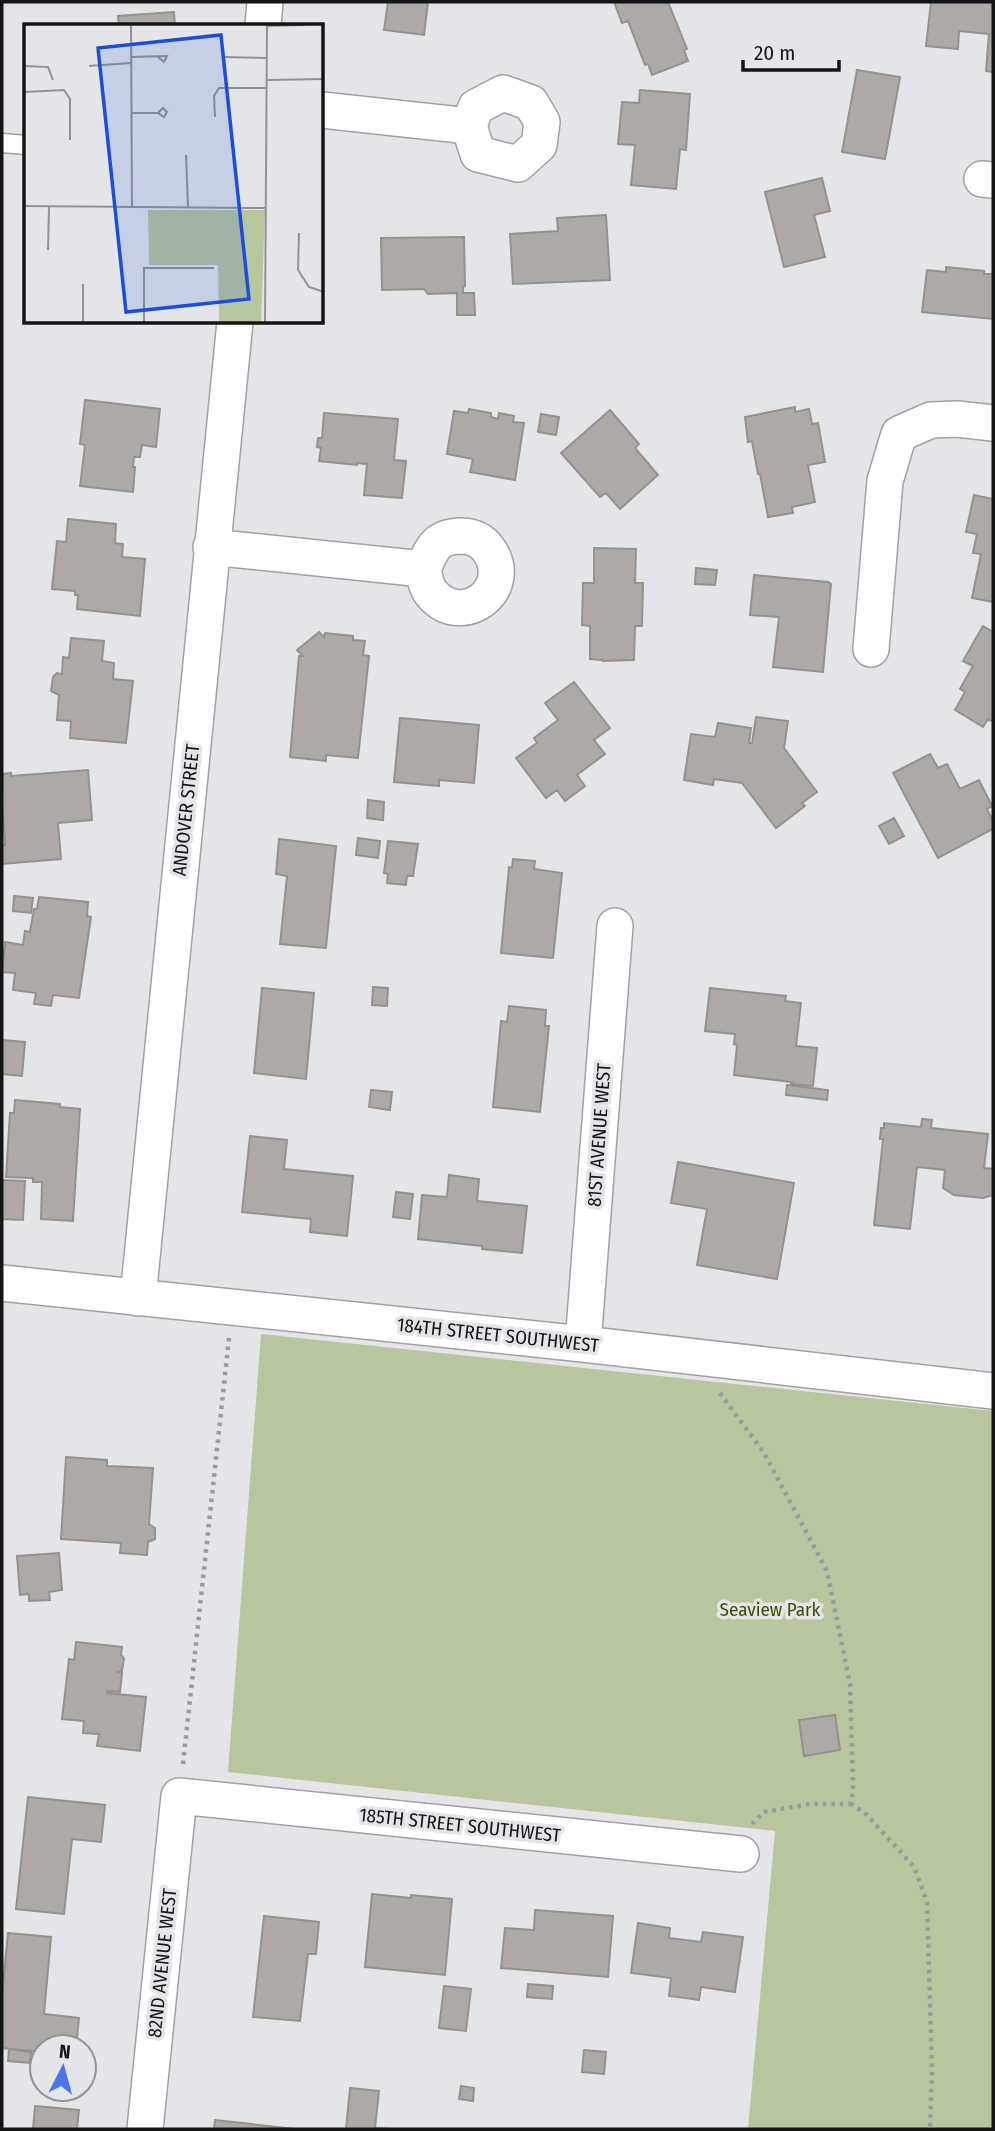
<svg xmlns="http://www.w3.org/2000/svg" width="995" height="2131" font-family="'Fira Sans Condensed',sans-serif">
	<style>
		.green { fill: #b7c69c }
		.building { fill: #aea9a7; stroke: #95918f; stroke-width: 2 }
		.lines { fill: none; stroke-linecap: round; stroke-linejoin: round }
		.lane-casing { stroke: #a0a1a5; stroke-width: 21 }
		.street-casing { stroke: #a0a1a5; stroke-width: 38 }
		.path { stroke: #999b9e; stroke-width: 4.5; stroke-dasharray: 3.5 5; stroke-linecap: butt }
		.lane { stroke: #fff; stroke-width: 18 }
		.street { stroke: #fff; stroke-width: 35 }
		.labels { text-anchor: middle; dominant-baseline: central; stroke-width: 7; stroke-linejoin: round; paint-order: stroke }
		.street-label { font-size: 19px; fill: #141516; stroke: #e3e5e9 }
		.park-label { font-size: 19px; fill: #3c4e00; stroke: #e3e5e9 }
		.inset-road { fill: none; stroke: #909295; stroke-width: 2 }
		.view { fill: #1d4ed8; fill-opacity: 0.15; stroke: #1d4ed8; stroke-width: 3.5 }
		.inset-edge { fill: none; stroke: #141516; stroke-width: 3.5 }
	</style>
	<rect width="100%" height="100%" fill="#e3e5e9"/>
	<!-- green -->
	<path class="green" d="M261 1334 993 1411V2129H748L775 1831 228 1772Z"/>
	<!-- building -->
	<path class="building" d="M388 2H428L424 35 384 30Z
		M614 2H668L687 49 684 50 688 61 652 75 648 64 645 65 628 21 622 23Z
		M931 2H993V72L986 71 989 34 959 31 958 49 926 46Z
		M174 12 175 26H119L118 16Z
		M857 70 900 77 885 159 842 152Z
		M640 90 690 94 686 150 680 149 676 189 631 185 635 145 618 144 622 102 639 103Z
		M822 178 830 211 814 215 825 257 784 267 765 192Z
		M606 215 610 280 513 284 510 234 558 231 557 218Z
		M464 237 465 286 463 287V293H474L475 315H457V293L428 294 424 289 382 290 381 238Z
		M946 267 984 271V274H993V319L922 312 927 270 946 272Z
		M85 400 160 409 156 447 142 445 140 457H134L133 467H135L133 492 80 486 85 445 80 444Z
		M795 407V412L809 409 812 424 818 423 825 462 808 465 815 502 792 507 793 513 768 517 760 474H758L752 441 748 442 745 417Z
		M469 409 491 413V417L498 419 499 413 514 416 513 422 524 423 515 480 470 472 473 459 447 454 454 411 468 413Z
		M610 410 639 444 635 448 658 475 620 509 606 493 600 497 561 453Z
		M324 413 398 419 394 460 406 461 402 498 364 495 367 464 357 463V465L319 461 321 448 317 447 318 438H322Z
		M541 414 559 417 556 435 538 432Z
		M974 495 993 499V602L972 598 981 554 973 553 977 534 966 532Z
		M68 519 116 524 115 543 123 544 122 557 145 559 140 616 77 609 78 595H75V591L52 589 57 541 66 542Z
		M594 548 636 549 635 583H643L642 626H635L634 660 603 661 602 660 590 659V626L582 625 583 583H594Z
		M696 568 717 570 715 585 695 584Z
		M754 575 828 582 831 584 823 672 773 667 779 617 750 615Z
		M983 626 993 632V722L988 719 983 727 955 710 965 692 960 689 973 666 963 661Z
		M319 632 324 637 325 633 353 636V640L365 641 363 655 369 656 358 758 326 755V761L290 757 299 656H303L297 650Z
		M71 638 104 641 102 661 114 663 113 679 133 681 126 743 70 738 71 721 57 720 59 695 51 691 53 677 57 673 62 674 63 657 69 658Z
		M574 682 610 728 594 740 605 754 577 775 585 786 565 801 557 790 546 798 516 758 537 743 534 738 558 720 545 703Z
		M756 717 788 721 784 748 817 792 802 803 805 806 776 828 742 783 714 779 713 785 684 780 691 734 715 737 718 723 751 728 749 743H752Z
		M400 718 479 725 474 783 439 780V786L394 782Z
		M930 754 938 768 947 764 960 789 979 780 992 806 987 809 993 822V829L938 858 893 773Z
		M88 770 92 820 58 823 61 859 2 864V845H5L2 803 3 774 11 773V776Z
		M368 800 384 802 383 820 367 818Z
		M894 818 904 836 889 844 879 826Z
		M358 838 380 841 378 858 356 855Z
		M279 839 336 846 326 948 280 944 287 876 276 874Z
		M388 841 418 844 413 876H407L406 885 387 883 388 874 384 873Z
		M513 859 535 861 534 869 562 873 553 958 501 953 509 867 512 868Z
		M14 896 33 898 31 913 13 911Z
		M39 897 88 902 87 916 91 917 79 998 53 995 51 1006 34 1004 36 993 13 990 15 973 2 972 5 942 23 945 25 931 30 932 34 909H37Z
		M373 987 388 988 387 1006 372 1005Z
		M262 988 314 993 306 1079 254 1073Z
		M710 988 786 996 785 1001 801 1003 796 1046 817 1048 813 1086 791 1084 792 1082 734 1075 737 1045 734 1044 735 1034 705 1031Z
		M509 1006 546 1010 545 1026H549L540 1112 493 1107 501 1021 507 1022Z
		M2 1040 25 1042 22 1076 2 1074Z
		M787 1085 828 1090 827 1100 786 1095Z
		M371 1090 392 1092 390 1110 369 1107Z
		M15 1100 60 1104V1107L80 1109 73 1221 41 1219 42 1182H33V1178L6 1177 10 1113H14Z
		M922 1119 932 1120 931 1128 988 1134 984 1168 993 1169V1195L983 1198 954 1195 943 1188 945 1170 917 1167 910 1229 874 1225 883 1139H880L881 1128H884V1123L921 1127Z
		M250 1136 287 1140 284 1169 353 1176 347 1236 310 1232 311 1219 242 1212Z
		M678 1162 794 1183 777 1279 697 1265 707 1209 671 1203Z
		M449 1175 479 1179 477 1201 527 1206 522 1253 482 1249V1246L418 1239 422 1195 447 1197Z
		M2 1180 25 1181 23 1220 2 1219Z
		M396 1192 413 1194 410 1219 393 1217Z
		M66 1457 107 1460V1466L153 1468 149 1524 155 1528V1539L148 1542 147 1555 120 1553 121 1543 61 1539Z
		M59 1553 62 1590 49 1592 50 1600 29 1601V1594L20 1595 17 1556Z
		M76 1642 122 1647 121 1655 124 1658 122 1671 119 1672 122 1673 120 1692 107 1691V1693L146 1697 140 1751 97 1746 99 1734 83 1733 84 1721 62 1719 69 1659 74 1660Z
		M835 1715 840 1750 804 1756 799 1720Z
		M28 1797 105 1805 101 1842 72 1839 64 1914 16 1909Z
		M372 1894 411 1898V1895L452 1899 445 1975 365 1967Z
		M535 1910 613 1916 608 1977 501 1968 505 1928 534 1930Z
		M264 1916 319 1922 316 1954H308L300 2021 253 2017Z
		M638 1923 670 1928 669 1938 701 1942 703 1932 743 1937 735 1992 701 1987 699 2000 669 1996 671 1978 631 1973Z
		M8 1933 51 1937 44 2014 79 2018 76 2047H42V2052L2 2048V1995Z
		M528 1984 553 1986 552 1999 527 1997Z
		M444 1986 471 1989 466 2031 439 2028Z
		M9 2049 31 2052 30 2063 8 2061Z
		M584 2050 606 2052 604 2074 582 2072Z
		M461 2086 474 2088 473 2101 459 2099Z
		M350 2088 379 2091 375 2128 392 2129H346Z
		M35 2106 79 2110 77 2129H33Z
		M215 2120 295 2129H214Z"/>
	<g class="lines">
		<!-- lane casing -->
		<g class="lane-casing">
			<path id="lane" d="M2 143 26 145"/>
		</g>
		<!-- street casing -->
		<g class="street-casing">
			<path id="street" d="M263 26 265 2
				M503 93 531 103 542 122 539 145 518 164 478 154 469 126 476 107Z
				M322 110 469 126
				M982 179 993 180
				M211 547 423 569C432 549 435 537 460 536 471 536 481 539 488 549 517 588 463 630 432 594 426 588 425 577 423 569
				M871 649 885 481 899 434 931 420 957 419 993 423
				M2 1283 583 1344 993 1391
				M138 1298 235 322
				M583 1344 615 926
				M145 2129 179 1796 741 1854"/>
		</g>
		<!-- path -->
		<path class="path" d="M720 1393 764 1453 827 1571 850 1684 853 1785 852 1804 867 1815 914 1867 927 1902 932 2070 930 2129
			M183 1764 229 1338
			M752 1824 764 1812 810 1804H852"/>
		<!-- lane -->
		<use href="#lane" class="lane"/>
		<!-- street -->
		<use href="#street" class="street"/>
	</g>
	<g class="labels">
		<!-- street labels -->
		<g class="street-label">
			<text transform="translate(186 810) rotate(-84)">ANDOVER STREET</text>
			<text transform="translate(599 1135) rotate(-86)">81ST AVENUE WEST</text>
			<text transform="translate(498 1335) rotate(6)">184TH STREET SOUTHWEST</text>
			<text transform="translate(460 1825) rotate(6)">185TH STREET SOUTHWEST</text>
			<text transform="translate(162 1963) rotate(-84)">82ND AVENUE WEST</text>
		</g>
		<!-- park labels -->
		<g class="park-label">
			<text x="770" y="1609">Seaview Park</text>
		</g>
	</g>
	<!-- overview -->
	<g transform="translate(24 24)">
		<rect width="299" height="299" fill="#e3e5e9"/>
		<path d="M124 186H241L237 299H195L194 241H125Z" fill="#b7c69c"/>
		<path class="inset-road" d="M107 0 108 183M243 2 281 1M107 33 143 32 140 38 134 33M198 33 243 34M0 42 24 43 29 56M65 42 107 39M243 56 300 55M0 68 40 66 46 75V116M107 89H134L139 84 143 88 140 93 134 89M191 93 190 72 195 64H243M162 131 164 183M0 182 242 184M275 209 274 246 285 263 300 268M24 226 25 183M59 260V299M120 299V244H190M241 299 243 0"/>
		<path class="view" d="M197 11 225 275 102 288 74 24Z"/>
		<rect width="299" height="299" class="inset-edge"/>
	</g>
	<!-- border -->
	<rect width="995" height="2131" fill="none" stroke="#141516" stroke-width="7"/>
	<!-- north arrow -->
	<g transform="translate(63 2068) rotate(6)"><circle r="33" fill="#e3e5e9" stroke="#909295" stroke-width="2"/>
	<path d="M0-5L12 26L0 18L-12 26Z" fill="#4a75e8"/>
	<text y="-10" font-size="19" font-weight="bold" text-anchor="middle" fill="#141516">N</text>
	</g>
	<!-- scale -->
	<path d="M743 60v10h96v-10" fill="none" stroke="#141516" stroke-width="3.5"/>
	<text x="754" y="60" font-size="21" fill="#141516" stroke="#e3e5e9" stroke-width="5" paint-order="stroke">20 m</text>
</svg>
